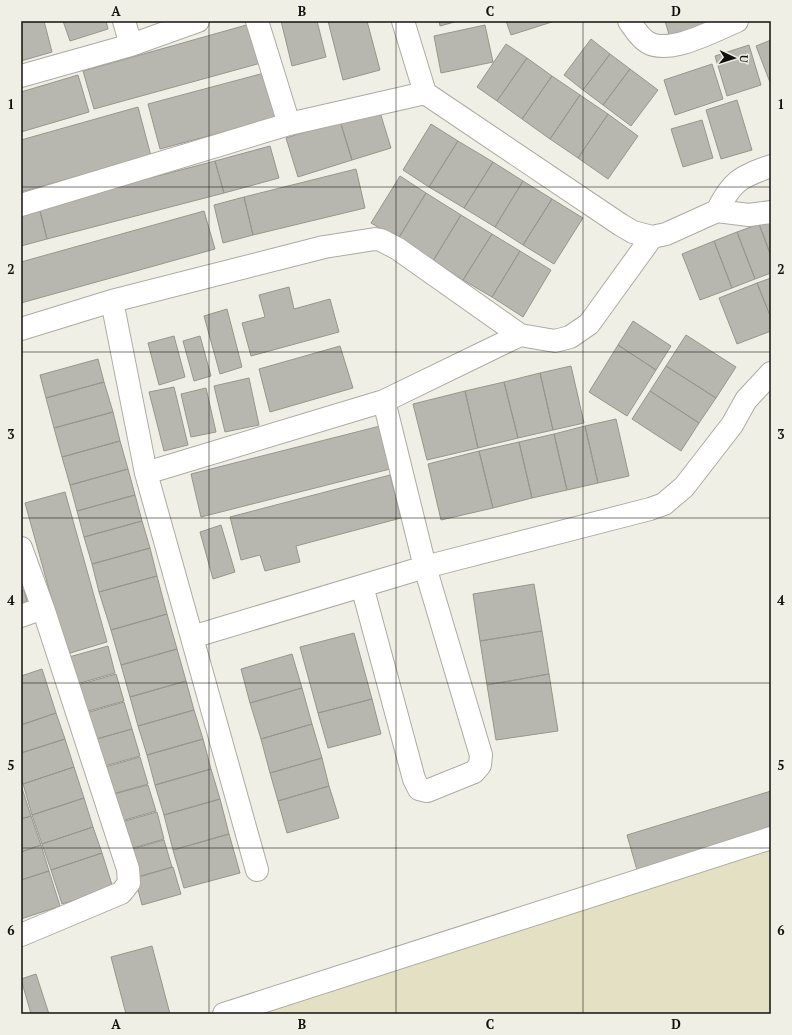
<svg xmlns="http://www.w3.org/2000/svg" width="792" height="1035" font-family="'PT Serif',serif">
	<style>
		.green { fill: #e3e0c3 }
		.building { fill: #b8b7af; stroke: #97968e }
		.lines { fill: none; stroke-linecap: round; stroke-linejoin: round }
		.minor-casing { stroke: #acaba2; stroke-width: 24 }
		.minor { stroke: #fff; stroke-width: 22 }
		.grid { fill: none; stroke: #11100d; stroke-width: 1; stroke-opacity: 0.55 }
		.neatline { fill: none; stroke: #11100d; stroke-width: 1.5 }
		.grid-label { font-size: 13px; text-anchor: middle; font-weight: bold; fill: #11100d }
	</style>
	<rect width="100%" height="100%" fill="#f0efe6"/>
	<!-- green -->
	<path class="green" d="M771 841V1014H244Z"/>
	<!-- building -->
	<path class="building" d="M21 21H44L52 52 21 61Z
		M63 21H106L108 29 70 41Z
		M281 21H317L326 57 292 66Z
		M328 21H367L380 70 343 80Z
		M439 21H458L440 26Z
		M506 21H555L511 35Z
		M665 21H708L710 29 671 41Z
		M250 24 261 63 94 109 83 71Z
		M485 25 493 62 441 73 434 36Z
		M591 39 610 54 583 90 564 75Z
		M771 40V85L756 46Z
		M506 44 527 58 497 101 477 87Z
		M749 45 761 85 727 96 715 56Z
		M610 54 630 69 603 105 583 90Z
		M527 58 552 76 522 119 497 101Z
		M712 64 723 99 675 115 664 80Z
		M630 69 658 90 631 126 603 105Z
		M268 72 279 117 160 149 148 104Z
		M78 75 89 112 21 132V92Z
		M552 76 580 95 550 139 522 119Z
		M580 95 608 114 578 158 550 139Z
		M737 100 752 150 721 159 706 110Z
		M138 107 151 156 21 192V140Z
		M379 109 391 148 352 160 340 121Z
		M608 114 638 136 608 179 578 158Z
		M702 120 713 158 683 167 671 129Z
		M340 121 352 160 298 177 286 138Z
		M431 124 458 141 429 187 403 170Z
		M458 141 493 162 464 208 429 187Z
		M270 146 279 178 224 193 215 161Z
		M215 161 224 193 47 239 39 207Z
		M493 162 523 181 495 227 464 208Z
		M356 169 365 208 253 235 244 197Z
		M400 176 426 193 398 239 371 223Z
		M523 181 552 199 523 245 495 227Z
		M426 193 461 215 433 261 398 239Z
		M244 197 253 235 223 243 214 205Z
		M552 199 583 218 554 264 523 245Z
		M39 207 47 239 21 246V211Z
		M204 211 215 249 21 303V262Z
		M461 215 492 234 463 280 433 261Z
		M771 219V256L759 224Z
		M759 224 771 256V273L755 279 737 232Z
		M737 232 755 279 732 288 714 241Z
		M492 234 520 251 492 297 463 280Z
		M714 241 732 288 700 300 682 254Z
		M520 251 551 270 523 317 492 297Z
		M771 278V318L757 283Z
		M757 283 771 318V331L737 344 719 298Z
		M289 287 294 309 330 299 339 332 251 356 242 323 265 317 259 295Z
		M227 309 242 367 220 374 204 316Z
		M633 321 671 346 656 370 618 345Z
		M686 335 736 367 716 398 666 366Z
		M174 336 185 377 159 385 148 343Z
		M200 336 211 376 194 381 183 341Z
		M618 345 656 370 627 416 589 392Z
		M340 346 353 388 270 412 259 369Z
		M98 359 104 382 46 398 40 375Z
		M571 366 584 423 553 430 540 373Z
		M666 366 716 398 699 423 650 391Z
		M540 373 553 430 518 438 504 382Z
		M249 378 259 425 225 432 214 386Z
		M104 382 113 412 54 428 46 398Z
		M504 382 518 438 478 448 465 391Z
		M174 387 188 445 164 451 149 392Z
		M206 388 216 432 191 437 181 394Z
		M465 391 478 448 427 460 413 404Z
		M650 391 699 423 681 451 632 419Z
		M113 412 120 441 62 457 54 428Z
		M616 419 629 476 598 483 585 426Z
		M384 425 394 468 201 517 191 474Z
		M585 426 598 483 567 490 554 434Z
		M554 434 567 490 532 498 519 442Z
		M120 441 128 469 70 485 62 457Z
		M519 442 532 498 493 508 479 451Z
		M479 451 493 508 441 520 428 464Z
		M128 469 135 495 77 511 70 485Z
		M390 475 401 518 296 546 300 562 265 571 260 555 241 560 230 517Z
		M65 492 107 642 67 654 25 503Z
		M135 495 142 521 84 537 77 511Z
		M142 521 150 548 92 564 84 537Z
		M221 525 235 572 213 579 200 532Z
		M150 548 157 576 99 592 92 564Z
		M157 576 167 614 111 630 99 592Z
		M534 584 542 631 480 641 473 594Z
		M24 590 28 605 21 607V591Z
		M167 614 177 649 121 665 111 630Z
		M542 631 549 674 487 685 480 641Z
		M354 633 372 699 318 713 300 647Z
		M108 646 115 673 77 684 69 657Z
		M177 649 186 681 130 697 121 665Z
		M292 654 302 688 250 703 241 669Z
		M42 669 56 713 21 725V676Z
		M116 674 124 701 85 712 78 685Z
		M549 674 558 731 496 740 487 685Z
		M186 681 194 710 138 726 130 697Z
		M302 688 312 724 261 739 250 703Z
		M372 699 381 734 328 748 318 713Z
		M124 702 132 729 93 740 86 713Z
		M194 710 203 739 147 755 138 726Z
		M56 713 65 739 21 753V725Z
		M312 724 322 758 270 773 261 739Z
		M132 729 140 756 101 767 93 740Z
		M65 739 74 767 23 784 21 778V753Z
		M203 739 211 769 155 785 147 755Z
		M140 757 148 784 109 795 102 768Z
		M322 758 329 786 278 801 270 773Z
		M74 767 84 798 32 815 23 784Z
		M211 769 220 799 164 815 155 785Z
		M21 785 31 816 21 819Z
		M148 785 156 811 118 822 110 795Z
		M329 786 339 818 287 833 278 801Z
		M771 791V829L637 870 627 835Z
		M84 798 93 827 42 844 32 815Z
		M220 799 229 834 173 850 164 815Z
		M157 812 164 839 126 850 118 823Z
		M31 816 41 845 21 852V819Z
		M93 827 102 853 51 870 42 844Z
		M229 834 240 873 184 888 173 850Z
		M164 840 172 867 134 878 126 851Z
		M41 845 49 871 21 880V852Z
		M102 853 113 888 62 904 51 870Z
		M173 867 181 894 142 905 135 878Z
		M49 871 60 906 21 919V880Z
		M152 946 170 1014H126L111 957Z
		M36 974 49 1014H31L21 979Z"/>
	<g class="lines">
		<!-- minor casing -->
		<g class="minor-casing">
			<path id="minor" d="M124 21 131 45
				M257 21 289 124
				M403 21 425 93
				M629 21C634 28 639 37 647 42 669 56 715 30 737 21
				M21 76 131 45 198 21
				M21 205 289 124 425 93 621 225 633 232 652 237 666 234 717 211 749 215 771 212
				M717 211C732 181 740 177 771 166
				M112 301 146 473 257 870
				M21 329 112 301 324 247 375 239 381 240 398 249 520 335 555 341 570 337 589 324 652 237
				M146 473 384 401 520 335
				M21 548 43 608 128 869 129 883 121 893 21 935
				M362 586 414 779 419 789 427 791 474 772 480 765 481 755 425 567 384 401
				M21 616 43 608
				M192 637 425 567 650 509 664 504 684 487 732 425 746 400 771 373
				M224 1014 771 838"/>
		</g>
		<!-- minor -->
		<use href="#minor" class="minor"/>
	</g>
	<!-- grid -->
	<path class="grid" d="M209 21V1014M396 21V1014M583 21V1014M21 187H771M21 352H771M21 518H771M21 683H771M21 848H771"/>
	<!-- border -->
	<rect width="792" height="1035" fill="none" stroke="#f0efe6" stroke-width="44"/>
	<!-- north arrow -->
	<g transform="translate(734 58) rotate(94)" stroke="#f0efe6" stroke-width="3" paint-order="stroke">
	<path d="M0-3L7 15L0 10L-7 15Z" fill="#11100d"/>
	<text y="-6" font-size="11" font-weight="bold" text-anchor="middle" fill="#11100d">U</text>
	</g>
	<rect x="22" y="22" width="748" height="991" class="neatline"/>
	<g class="grid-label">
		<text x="116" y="16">A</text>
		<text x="302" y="16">B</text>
		<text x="490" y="16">C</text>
		<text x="676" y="16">D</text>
		<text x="11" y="109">1</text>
		<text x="781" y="109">1</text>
		<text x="11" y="274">2</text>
		<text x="781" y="274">2</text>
		<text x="11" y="439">3</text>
		<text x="781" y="439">3</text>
		<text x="11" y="605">4</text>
		<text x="781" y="605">4</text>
		<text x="11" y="770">5</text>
		<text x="781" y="770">5</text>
		<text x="11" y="935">6</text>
		<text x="781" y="935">6</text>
		<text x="116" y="1029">A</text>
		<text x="302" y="1029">B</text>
		<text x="490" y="1029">C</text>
		<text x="676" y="1029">D</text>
	</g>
</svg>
